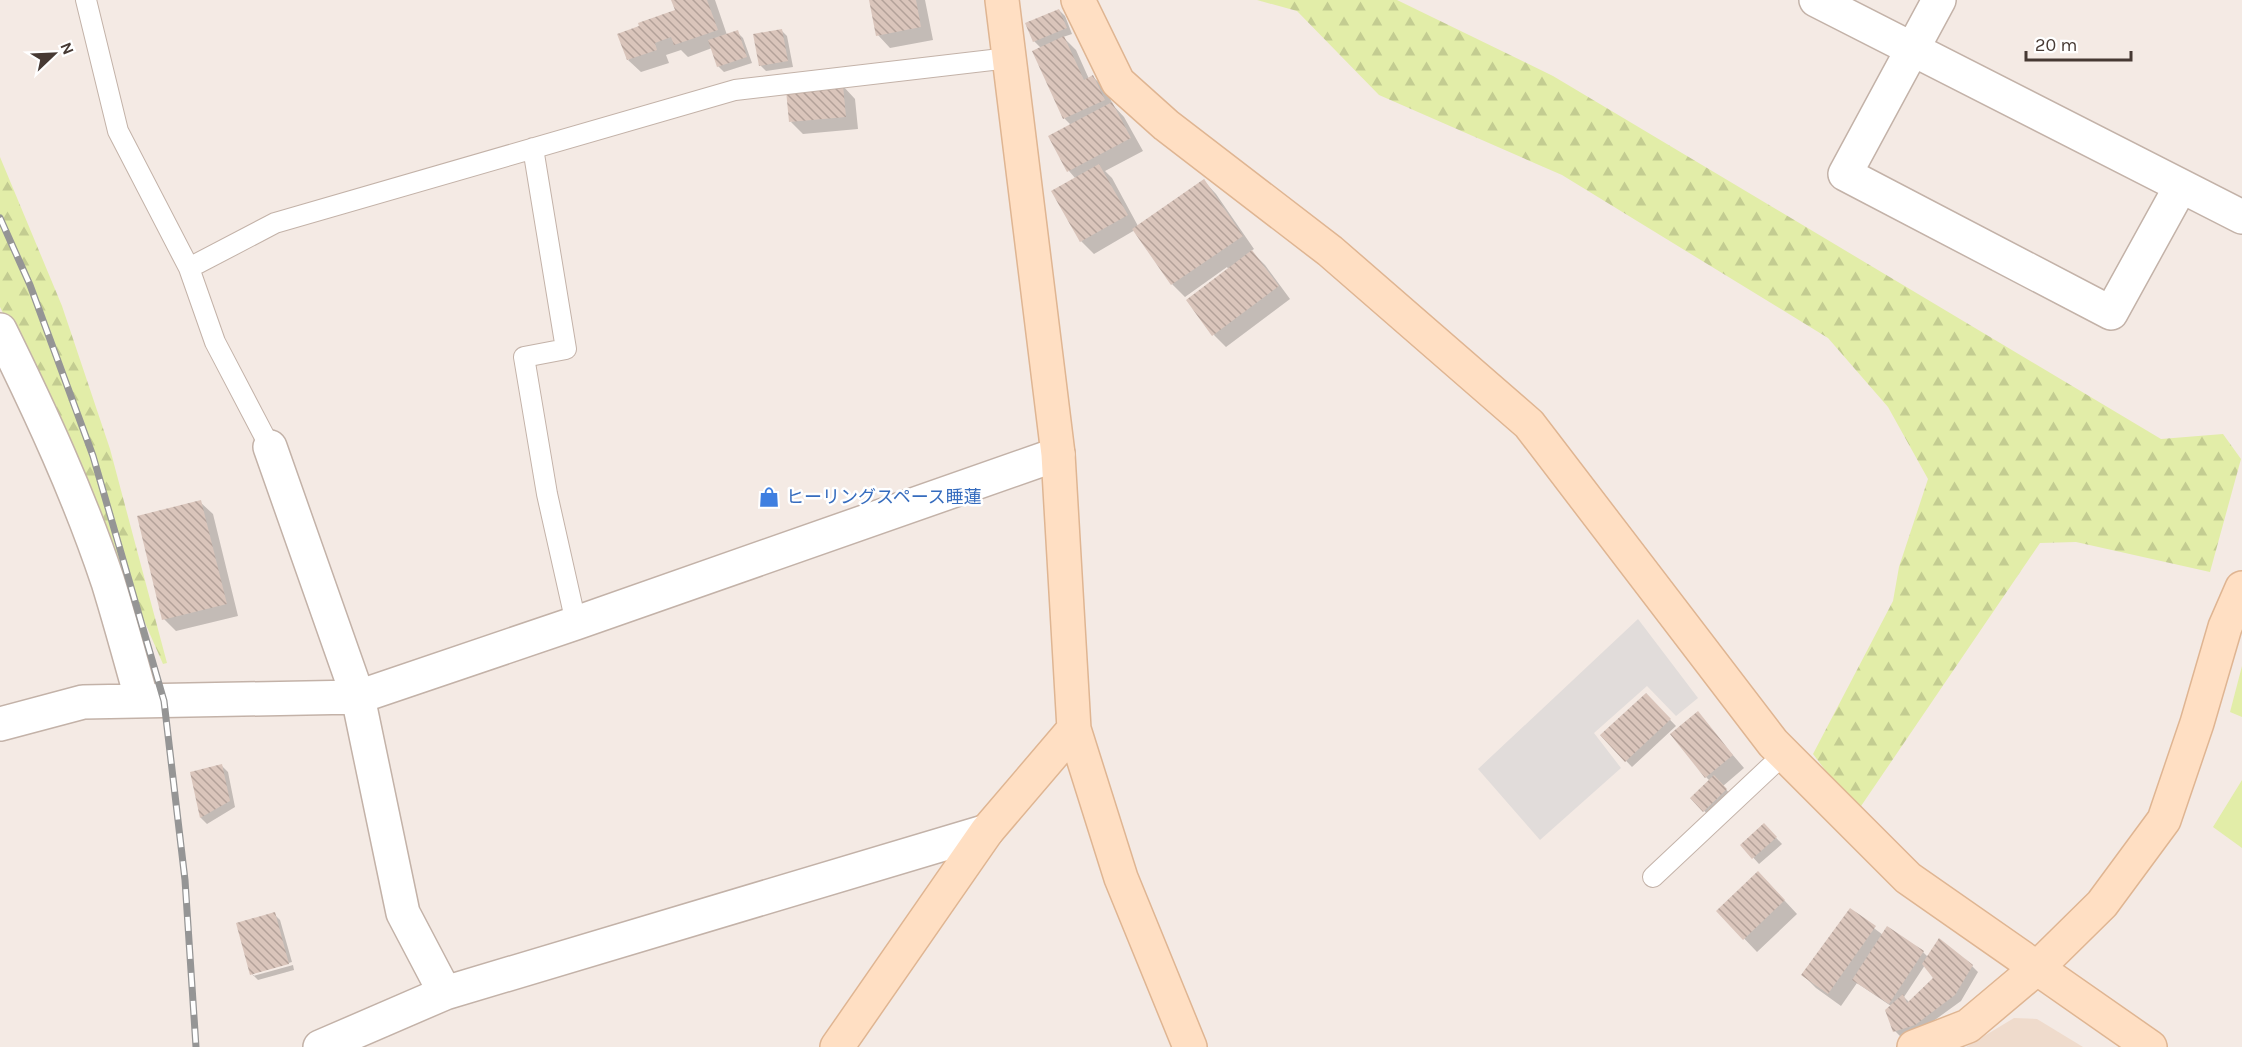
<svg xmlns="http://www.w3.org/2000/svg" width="2242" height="1047" font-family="Karla,'Noto Sans JP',sans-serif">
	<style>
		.education { fill: #efdbcc }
		.forest { fill: url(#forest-firs) }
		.park { fill: #e2eda8 }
		.parking { fill: #e1dcda }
		.shadow { fill: #0003; fill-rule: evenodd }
		.building { fill: url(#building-back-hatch) }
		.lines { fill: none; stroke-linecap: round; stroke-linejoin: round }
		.lane-casing { stroke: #c3b2a8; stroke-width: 22 }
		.street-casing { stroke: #c3b2a8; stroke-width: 36 }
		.secondary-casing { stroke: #dfb592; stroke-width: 36 }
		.lane { stroke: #fff; stroke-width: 20 }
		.street { stroke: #fff; stroke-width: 33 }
		.secondary { stroke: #ffdfc3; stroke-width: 33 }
		.rail-casing { stroke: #959595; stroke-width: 7 }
		.rail { stroke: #fff; stroke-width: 4.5; stroke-dasharray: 14; stroke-linecap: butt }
		.labels { text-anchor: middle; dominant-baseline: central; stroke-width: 5; stroke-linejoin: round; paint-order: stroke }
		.shop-label { font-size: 18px; fill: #366cbe; stroke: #fff; text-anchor: start }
	</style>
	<defs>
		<pattern id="forest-firs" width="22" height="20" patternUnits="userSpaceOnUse" patternTransform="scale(1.5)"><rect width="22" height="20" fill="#e2eda8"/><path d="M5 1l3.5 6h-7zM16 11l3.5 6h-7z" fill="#c3cc91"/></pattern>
		<pattern id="building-back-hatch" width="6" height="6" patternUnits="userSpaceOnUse" patternTransform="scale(1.5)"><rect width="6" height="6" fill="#dac5bb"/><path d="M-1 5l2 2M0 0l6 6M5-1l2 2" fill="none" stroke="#b3a199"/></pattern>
	</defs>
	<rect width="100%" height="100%" fill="#f4eae4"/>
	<!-- education -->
	<path class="education" d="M2014 1018 2037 1019 2083 1047H1966Z"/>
	<!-- forest -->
	<path class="forest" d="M1257 0H1397L1553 76 2161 439 2223 434 2241 459 2210 572 2076 542 2040 543 1857 812 1813 754 1893 601 1899 567 1928 479 1888 407 1828 338 1562 175 1379 95 1297 11Z
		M0 157 62 306 110 449 167 663 163 664 84 483 38 384 0 307Z"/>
	<!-- park -->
	<path class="park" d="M2242 666V717L2230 712Z
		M2242 780V848L2213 827Z"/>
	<!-- parking -->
	<path class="parking" d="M1638 619 1698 698 1676 716 1647 686 1594 733 1621 768 1540 840 1478 769Z"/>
	<!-- shadow -->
	<path class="shadow" d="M673 0H715L727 35 737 32 743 38 752 63 724 72 718 66 712 48 688 57 681 50 666 55 669 63 641 72 628 60 677 11Z
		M871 0H925L933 40 890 48 878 35Z
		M1059 10 1065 16 1072 34 1063 37 1076 50 1089 79 1093 77 1106 89 1113 105 1124 117 1143 151 1105 171 1112 178 1138 226 1204 181 1216 194 1254 249 1251 251 1265 265 1290 299 1226 347 1214 335 1229 270 1227 267 1185 297 1172 284 1135 230 1094 254 1081 241 1076 179 1069 171 1050 137 1072 126 1065 119 1034 52 1041 48 1034 41Z
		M781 30 787 36 793 67 766 71 760 65Z
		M843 86 855 99 858 129 803 134 791 122Z
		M200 502 213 514 238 616 176 631 164 619Z
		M1646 695 1676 726 1632 767 1602 736Z
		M1697 713 1744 768 1723 786 1732 796 1710 817 1692 798 1710 781 1706 777Z
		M222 766 228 772 235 807 207 824 201 818 191 773Z
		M1764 825 1782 844 1759 864 1742 845Z
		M1770 885 1797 914 1757 952 1718 911Z
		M1850 910 1883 935 1923 952 1928 957 1972 966 1978 972 1961 1001 1921 1030 1901 1037 1895 1031 1891 1006 1857 983 1841 1006 1816 988 1803 975ZM1925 965 1935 978 1909 1002 1904 997Z
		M274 914 280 920 292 962 253 973V976L293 965 294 970 258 980 252 974Z"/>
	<!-- building -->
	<path class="building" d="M671 0H707L718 30 674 45 671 37 655 43 657 50 627 60 617 34 639 26 638 23 675 10Z
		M869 0H916L921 27 876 36Z
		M1059 9 1067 28 1033 42 1025 23Z
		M782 29 788 61 759 66 753 34Z
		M738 30 747 57 717 67 708 40Z
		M1064 36 1084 80 1093 75 1105 100 1063 119 1032 51Z
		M843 85 846 117 789 122 786 90Z
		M1112 102 1131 138 1067 172 1048 136Z
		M1099 164 1128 215 1080 242 1051 191Z
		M1204 179 1243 236 1171 285 1132 229Z
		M1252 250 1279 286 1212 336 1186 300Z
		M201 500 227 604 162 620 137 516Z
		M1646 693 1671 719 1625 762 1600 735Z
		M1698 711 1733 755 1705 778 1670 734Z
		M222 764 230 801 200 818 190 772Z
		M1714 775 1727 789 1703 812 1690 798Z
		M1764 823 1777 837 1752 859 1740 845Z
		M1758 871 1785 900 1743 940 1716 911Z
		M1850 908 1876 926 1828 994 1801 975Z
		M275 912 289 964 250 975 236 923Z
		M1887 926 1924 951 1889 1004 1852 980Z
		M1939 938 1973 965 1955 995 1915 1025 1893 1032 1885 1010 1903 994 1907 1003 1933 978 1922 964Z"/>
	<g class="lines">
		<!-- lane casing -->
		<g class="lane-casing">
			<path id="lane" d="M86 0 118 131 189 268 215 342 270 447
				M533 148 566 349 524 357 547 494 576 623
				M189 268 275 223 735 90 1009 58
				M1653 877 1784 754"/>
		</g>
		<!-- street casing -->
		<g class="street-casing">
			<path id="street" d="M1816 0 2242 217
				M1939 0 1845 174 2111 313 2181 186
				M0 330C40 411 79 495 108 582 120 621 131 661 142 701
				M270 447 358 697 403 913 445 993
				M0 724 83 702 358 697 576 623 1058 454
				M320 1047 445 993 987 831"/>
		</g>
		<!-- secondary casing -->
		<g class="secondary-casing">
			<path id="secondary" d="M1002 0 1058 454 1074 729 1121 878 1190 1047
				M1078 0 1118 82 1166 125 1330 251 1529 424 1773 743 1908 878 2150 1047
				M837 1047 987 831 1074 729
				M1914 1047 1968 1026 2037 968 2102 904 2164 820 2197 723 2225 627 2242 588"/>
		</g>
		<!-- lane -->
		<use href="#lane" class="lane"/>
		<!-- street -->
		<use href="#street" class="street"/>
		<!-- secondary -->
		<use href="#secondary" class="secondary"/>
		<!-- rail casing -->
		<g class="rail-casing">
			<path id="rail" d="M0 218 30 285 93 456 164 701 185 880 196 1047"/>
		</g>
		<!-- rail -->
		<use href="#rail" class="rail"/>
	</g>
	<!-- icons -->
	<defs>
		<g id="shop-bare" transform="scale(1.62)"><path d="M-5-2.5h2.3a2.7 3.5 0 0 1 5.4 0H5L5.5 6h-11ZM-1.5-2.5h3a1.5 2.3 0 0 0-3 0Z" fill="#3f7fe0" stroke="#fff" stroke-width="2.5" paint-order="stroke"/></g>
	</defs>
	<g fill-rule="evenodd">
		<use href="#shop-bare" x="769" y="497"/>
	</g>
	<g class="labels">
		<!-- shop labels -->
		<g class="shop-label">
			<text x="786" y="497">ヒーリングスペース睡蓮</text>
		</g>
	</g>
	<!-- north arrow -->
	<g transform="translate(54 54) rotate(67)" stroke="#ffffff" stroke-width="4.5" paint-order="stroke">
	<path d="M0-4.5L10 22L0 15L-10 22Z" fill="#463933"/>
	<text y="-9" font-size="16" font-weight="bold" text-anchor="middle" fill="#463933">N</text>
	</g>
	<!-- scale -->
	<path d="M2026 51v9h105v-9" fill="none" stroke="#463933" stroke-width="3"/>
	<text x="2035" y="51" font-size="18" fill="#463933" stroke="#ffffff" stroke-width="4.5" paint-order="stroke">20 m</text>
</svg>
